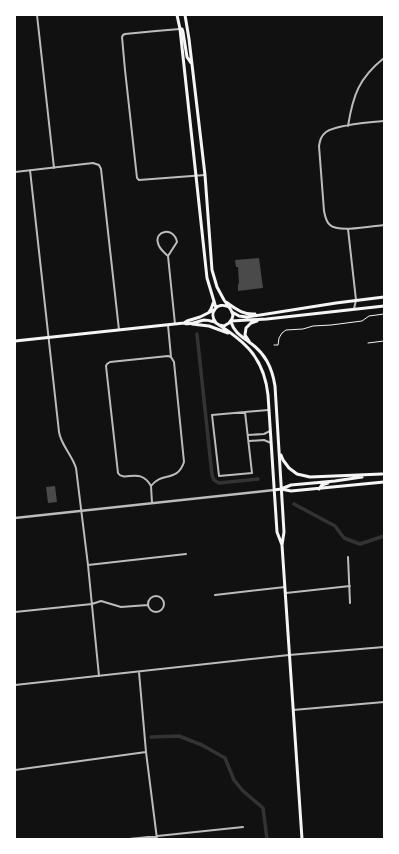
<svg xmlns="http://www.w3.org/2000/svg" width="399" height="854" font-family="Overpass,sans-serif">
	<style>
		.lines { fill: none; stroke-linecap: round; stroke-linejoin: round }
		.canal { stroke: #333; stroke-width: 3.5 }
		.building { fill: #4a4a4a }
		.path { stroke: #f5f5f5; stroke-width: 1 }
		.minor { stroke: #bcbcbc; stroke-width: 2 }
		.tertiary { stroke: #bcbcbc; stroke-width: 2.5 }
		.secondary { stroke: #f5f5f5; stroke-width: 3 }
	</style>
	<rect width="100%" height="100%" fill="#111"/>
	<g class="lines">
		<!-- canal -->
		<path class="canal" d="M197 334 212 475 214 480 219 483 258 479
			M294 504 335 526 344 538 360 544 384 536
			M151 737 179 736 202 745 225 758 234 780 243 791 263 808 267 839"/>
	</g>
	<!-- building -->
	<path class="building" d="M259 258 263 288 238 291V284H239L238 267H236L235 260Z
		M55 486 57 502 48 503 46 487Z"/>
	<g class="lines">
		<!-- path -->
		<path class="path" d="M368 343 384 341
			M274 345H278L279 338 282 333 286 330 303 329 313 326 331 325 362 321 369 316 384 314"/>
		<!-- minor -->
		<path class="minor" d="M37 15 54 168
			M180 29 156 31 125 34 123 35 122 37 125 70 137 178 139 180 205 175
			M384 121C371 122 336 125 326 132 321 136 320 140 319 146L324 211C325 216 326 222 330 225 338 233 373 226 384 225
			M348 126C353 95 359 78 384 58
			M30 170 59 432C61 445 72 455 76 468L88 565 99 676
			M15 172 93 163 99 165 101 169 119 330
			M348 229 356 300 354 309
			M168 256 177 242C174 226 154 231 158 243 159 249 164 252 168 256L175 324
			M168 325 171 357 174 362 184 462C177 483 162 471 151 486 140 466 124 483 118 473L106 366 107 364 110 362 168 356 171 357
			M245 412 252 473 219 476 212 415 268 410
			M248 435 264 434 270 431
			M249 441 264 440 271 443
			M151 486 152 503
			M348 557 350 603
			M88 565 186 554
			M286 593 350 586
			M215 595 285 587
			M148 604a8 8 0 1 1 16 0a8 8 0 1 1-16 0Z
			M15 612 92 604 101 601 121 607 148 605
			M139 672 146 752 157 839
			M15 685 289 655 384 647
			M293 710 384 702
			M15 770 146 752
			M129 839 243 827"/>
		<!-- tertiary -->
		<path class="tertiary" d="M15 518 274 490"/>
		<!-- secondary -->
		<path class="secondary" d="M177 15 180 29 196 176 207 278 216 308
			M185 15 189 39 205 175 212 270 217 287 224 300 231 310 233 315 232 319 229 323 224 326 219 325
			M180 29H182L183 32 187 57 191 63
			M226 302C236 309 243 315 255 314
			M229 307C217 301 208 313 216 323 246 342 264 358 268 395L277 532 282 545
			M209 312 211 309 214 301
			M232 312 239 316 247 317 336 303 384 297
			M231 321 267 319 384 306
			M231 322C234 332 241 336 249 342 265 353 272 367 275 386L284 532 282 545 302 839
			M184 323C191 326 197 321 204 320 208 320 211 321 215 322
			M192 324 209 326 228 333
			M15 341 184 323 187 321 200 317 214 310
			M249 341 245 335 246 328 251 323 257 321
			M281 455 283 460 289 468 297 474 310 477 382 474
			M281 489 291 491 384 482
			M319 489 322 485 328 483
			M274 490 281 489 291 485 335 481 362 477"/>
	</g>
	<!-- border -->
	<rect width="399" height="854" fill="none" stroke="#ffffff" stroke-width="32"/>
</svg>
